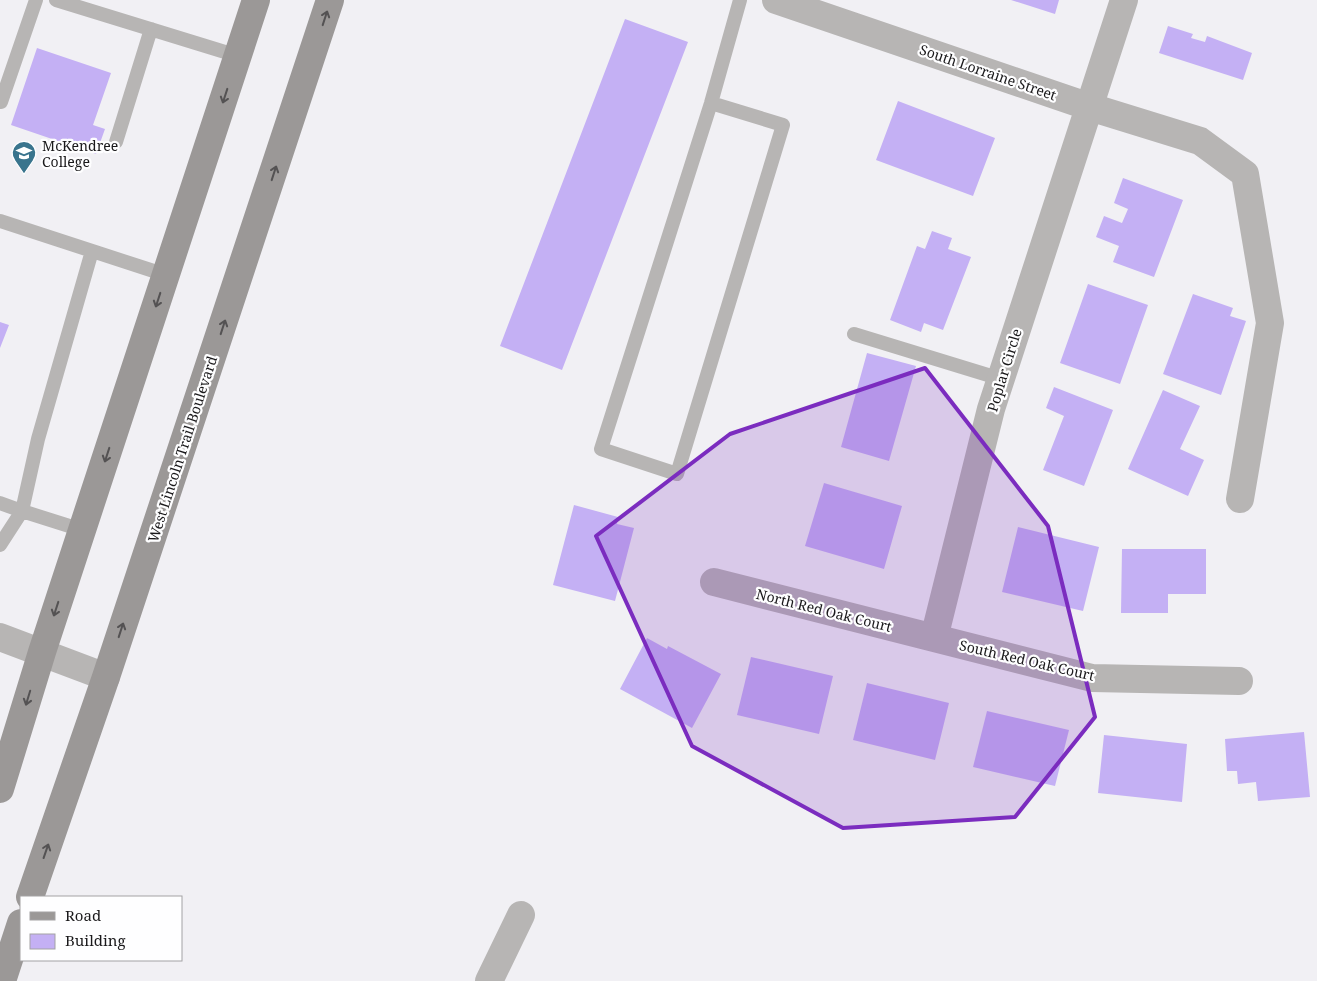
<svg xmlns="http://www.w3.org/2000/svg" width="1317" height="981" font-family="'Noto Serif',serif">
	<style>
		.building { fill: #c4b0f4 }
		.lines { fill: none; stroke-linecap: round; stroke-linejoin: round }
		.service { stroke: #b7b5b4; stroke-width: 14 }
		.minor { stroke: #b7b5b4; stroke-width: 28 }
		.secondary { stroke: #9b9897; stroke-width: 28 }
		.oneway { stroke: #545253 }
		.marked { fill: #7b2cbf; fill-opacity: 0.2; stroke: #7b2cbf; stroke-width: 4; stroke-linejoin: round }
		.labels { text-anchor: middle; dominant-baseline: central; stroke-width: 4.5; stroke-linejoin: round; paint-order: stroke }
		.street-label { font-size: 14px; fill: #1a191b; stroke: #fefeff }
		.poi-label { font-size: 14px; fill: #1a191b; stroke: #fefeff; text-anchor: start }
	</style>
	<rect width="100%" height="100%" fill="#f1f0f4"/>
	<!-- building -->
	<path class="building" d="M1011 0H1059L1055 14Z
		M625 19 688 42 562 370 500 346Z
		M1168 26 1193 34 1191 38 1205 42 1207 36 1252 53 1243 80 1159 53Z
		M37 48 111 73 93 125 105 129 96 154 11 125Z
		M898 101 995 138 973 196 876 160Z
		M1123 178 1183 200 1154 277 1113 262 1119 246 1096 237 1104 216 1122 223 1128 209 1114 203Z
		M932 231 952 238 948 249 971 257 943 330 924 323 921 332 890 320 917 246 925 249Z
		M1088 284 1148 305 1120 384 1060 363Z
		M1193 294 1233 308 1230 316 1246 321 1221 395 1163 374Z
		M0 322 9 325 0 348Z
		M867 353 916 366 889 461 841 447Z
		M1054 387 1113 410 1084 486 1043 470 1064 416 1046 408Z
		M1163 390 1200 406 1180 449 1204 460 1188 496 1128 469Z
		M824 483 902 506 884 569 805 546Z
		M574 505 618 517 617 524 634 528 615 601 553 585Z
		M1018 527 1099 547 1083 611 1002 592Z
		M1122 549H1206V594H1168V613H1121Z
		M647 638 667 649 668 646 721 674 692 728 620 689Z
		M751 657 833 676 819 734 737 715Z
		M867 683 949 703 935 760 853 740Z
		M987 711 1069 730 1055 786 973 767Z
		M1304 732 1310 797 1258 801 1256 782 1238 784 1237 771H1227L1225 739Z
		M1104 735 1187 744 1182 802 1098 793Z"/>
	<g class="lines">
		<!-- service -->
		<path class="service" d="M56 0 238 56
			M1 102 36 0
			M711 103 783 125 677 474 601 449 711 103 740 0
			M116 142 151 29
			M0 221 166 275
			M854 334 1001 379
			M0 503 22 511 38 439 92 251
			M0 545 22 511 82 530"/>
		<!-- minor -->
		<path class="minor" d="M776 0 1090 107 1200 141 1245 174 1270 323 1240 499
			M714 582 1092 678 1239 681
			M0 637 106 677
			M934 638 991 409 1124 0
			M489 981 521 915"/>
		<!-- secondary -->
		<path class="secondary" d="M0 789 42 652 256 0
			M30 897 106 677 330 0
			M2 981 21 923"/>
	</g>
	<!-- one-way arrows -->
	<defs><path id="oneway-shaft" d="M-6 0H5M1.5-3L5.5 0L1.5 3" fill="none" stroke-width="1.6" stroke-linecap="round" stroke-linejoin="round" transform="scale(1.25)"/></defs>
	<g class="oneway">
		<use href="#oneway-shaft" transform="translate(325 18) rotate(-72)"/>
		<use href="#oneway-shaft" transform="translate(225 96) rotate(108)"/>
		<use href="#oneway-shaft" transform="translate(274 173) rotate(-72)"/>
		<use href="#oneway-shaft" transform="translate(158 300) rotate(108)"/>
		<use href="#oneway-shaft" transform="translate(223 327) rotate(-72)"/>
		<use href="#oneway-shaft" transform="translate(107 455) rotate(108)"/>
		<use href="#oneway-shaft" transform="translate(56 609) rotate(108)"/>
		<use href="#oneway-shaft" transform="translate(121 630) rotate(-72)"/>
		<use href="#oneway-shaft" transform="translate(28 698) rotate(107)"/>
		<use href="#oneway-shaft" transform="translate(46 851) rotate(-71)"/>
	</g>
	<!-- marked area -->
	<path class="marked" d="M925 368 1048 526 1095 717 1015 817 843 828 692 746 596 536 730 434Z"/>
	<!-- icons -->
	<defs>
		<g id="school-pin" transform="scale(1.25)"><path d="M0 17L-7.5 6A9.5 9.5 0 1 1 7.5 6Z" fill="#39748d" stroke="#fefeff"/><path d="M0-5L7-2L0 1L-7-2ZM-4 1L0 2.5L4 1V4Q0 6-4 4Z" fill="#fff"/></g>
	</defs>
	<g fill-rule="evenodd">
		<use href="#school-pin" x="24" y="153"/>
	</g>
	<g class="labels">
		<!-- street labels -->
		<g class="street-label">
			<text transform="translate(988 72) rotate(19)">South Lorraine Street</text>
			<text transform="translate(1004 370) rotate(-73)">Poplar Circle</text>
			<text transform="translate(182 449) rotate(-72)">West Lincoln Trail Boulevard</text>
			<text transform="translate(824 610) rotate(14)">North Red Oak Court</text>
			<text transform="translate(1027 660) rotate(13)">South Red Oak Court</text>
		</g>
		<!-- poi labels -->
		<g class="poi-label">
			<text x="42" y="145">McKendree<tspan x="42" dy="16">College</tspan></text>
		</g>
	</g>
	<!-- legend -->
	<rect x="20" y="896" width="162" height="65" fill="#fefeff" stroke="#a3a2a4"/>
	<rect x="30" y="912" width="25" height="8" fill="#9b9897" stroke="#a3a2a4"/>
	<text x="65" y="921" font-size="15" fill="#1a191b">Road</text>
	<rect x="30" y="934" width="25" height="15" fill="#c4b0f4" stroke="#a3a2a4"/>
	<text x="65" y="946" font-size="15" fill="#1a191b">Building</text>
</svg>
